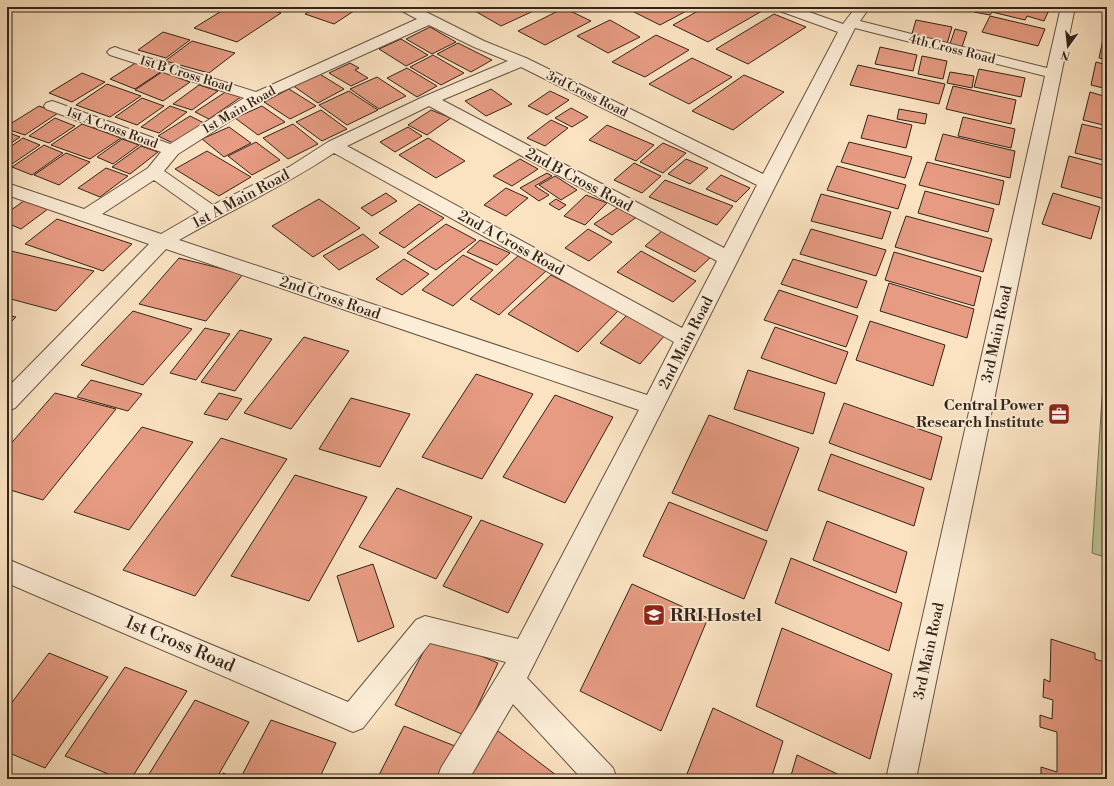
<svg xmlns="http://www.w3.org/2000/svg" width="1114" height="786" font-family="'Libre Bodoni',serif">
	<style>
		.green { fill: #bec493; stroke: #787456 }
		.building { fill: #e69b82; stroke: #332419 }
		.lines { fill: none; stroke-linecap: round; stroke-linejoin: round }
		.minor-casing { stroke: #655443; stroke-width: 2 }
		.minor { fill: #fcedd7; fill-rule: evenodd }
		.labels { text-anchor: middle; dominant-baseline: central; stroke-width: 3.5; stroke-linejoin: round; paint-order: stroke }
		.far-street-label { font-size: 13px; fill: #332419; stroke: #fcedd7 }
		.street-label { font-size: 15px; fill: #332419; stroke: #fcedd7 }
		.poi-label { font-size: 15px; font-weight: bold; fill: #332419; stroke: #fcedd7; text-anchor: end }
		.near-poi-label { font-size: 18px; font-weight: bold; fill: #332419; stroke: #fcedd7; text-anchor: start }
		.near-street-label { font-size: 18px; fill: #332419; stroke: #fcedd7 }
	</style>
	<rect width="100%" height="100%" fill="#fbe3c2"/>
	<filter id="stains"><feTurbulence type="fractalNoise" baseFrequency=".005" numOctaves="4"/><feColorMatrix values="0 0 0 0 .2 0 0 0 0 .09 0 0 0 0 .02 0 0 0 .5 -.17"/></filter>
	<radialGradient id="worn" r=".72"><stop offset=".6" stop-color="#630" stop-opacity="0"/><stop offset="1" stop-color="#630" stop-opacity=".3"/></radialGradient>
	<!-- green -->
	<path class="green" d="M1107 321V558L1092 553Z"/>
	<!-- building -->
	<path class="building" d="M228 7H262L281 13 237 42 194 28Z
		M316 7H360L334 24 305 14Z
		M485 7H542L501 26 475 11Z
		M644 7H694L660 25 634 12Z
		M705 7H753L762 11 708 42 673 25Z
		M977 7H1038L1049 10 1044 21 1027 16 1025 20 992 12 990 15 974 12Z
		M564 8 591 21 545 45 518 31Z
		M774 14 806 27 748 64 716 49Z
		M990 16 1045 29 1038 46 982 32Z
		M610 20 640 37 608 53 577 36Z
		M916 20 952 27 947 44 911 37Z
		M430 27 456 42 432 54 406 39Z
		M955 29 967 32 962 47 950 44Z
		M163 32 190 40 166 58 138 50Z
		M656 35 689 50 645 77 612 62Z
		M1104 35 1107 36V60L1099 58Z
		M401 39 428 55 406 66 379 49Z
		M192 41 235 53 209 73 165 61Z
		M458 43 492 60 471 72 437 54Z
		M880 47 917 55 913 71 875 64Z
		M433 55 464 73 441 85 410 67Z
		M922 56 947 61 943 79 918 74Z
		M692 58 732 77 689 104 649 84Z
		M137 62 162 71 135 89 110 79Z
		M1096 62 1107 65V89L1091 85Z
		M350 63 359 68 355 70 368 78 351 86 329 73Z
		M858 65 945 84 939 104 850 85Z
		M407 68 437 86 417 97 387 78Z
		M979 69 1025 78 1021 97 974 87Z
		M162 72 190 82 163 101 135 90Z
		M950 72 974 76 972 88 947 83Z
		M82 73 105 82 72 102 49 93Z
		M318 73 344 89 318 103 292 85Z
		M744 75 784 92 733 130 692 111Z
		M377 77 406 96 379 109 350 89Z
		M107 84 141 96 110 117 76 105Z
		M199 85 218 91 192 110 173 104Z
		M953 86 1016 100 1011 124 946 109Z
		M289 89 316 106 290 119 264 102Z
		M491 89 512 104 486 116 465 101Z
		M227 91 241 97 209 119 195 112Z
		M349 91 378 110 347 125 319 105Z
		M550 91 569 100 547 115 528 106Z
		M1090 92 1107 97V126L1083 120Z
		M142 98 164 106 137 125 115 117Z
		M39 106 58 113 25 135 7 129V126Z
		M170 106 187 112 159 133 141 127Z
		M262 106 285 122 258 135 235 118Z
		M571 108 588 117 572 127 555 118Z
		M899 109 927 114 925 124 897 119Z
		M321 110 347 129 322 141 296 122Z
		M431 110 451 118 427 135 408 125Z
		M868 115 912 125 906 148 861 138Z
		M190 116 206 124 175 144 158 136Z
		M963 117 1015 129 1011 148 958 136Z
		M55 118 75 126 49 143 29 136Z
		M551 120 568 128 545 146 527 138Z
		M82 124 121 138 90 159 51 145Z
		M293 124 318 144 288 159 263 138Z
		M1082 124 1107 130V161L1075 153Z
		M607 125 654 145 636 161 589 140Z
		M229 127 251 143 224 157 202 139Z
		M408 127 422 136 395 152 380 142Z
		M7 132 20 137 7 146Z
		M943 134 1015 151 1010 178 935 160Z
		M23 138 40 145 12 164 7 163V149Z
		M428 138 465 161 436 178 399 155Z
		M122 139 139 145 113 164 97 157Z
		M256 142 280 160 252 175 228 156Z
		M849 142 912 157 905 178 841 162Z
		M663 143 686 153 663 173 640 162Z
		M44 145 63 153 32 175 12 167Z
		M141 146 158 152 130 174 112 167Z
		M207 151 251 177 219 196 175 169Z
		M66 153 90 162 59 185 34 175Z
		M1069 156 1107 166V186L1104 199 1061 187Z
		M520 159 538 169 512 186 493 176Z
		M686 159 708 168 690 184 668 174Z
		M927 162 1004 181 999 205 919 185Z
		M634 163 661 176 642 193 614 180Z
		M837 166 906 185 898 209 827 190Z
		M106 168 128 176 100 197 78 188Z
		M547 173 552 176 535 186 549 195 539 201 520 188Z
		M721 175 750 188 736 202 706 189Z
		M555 176 577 190 561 200 539 185Z
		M665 180 733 206 717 225 649 197Z
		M506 188 528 198 506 216 484 205Z
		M925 191 994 209 988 232 918 213Z
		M386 193 397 201 372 216 361 208Z
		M1053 193 1100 207 1091 239 1042 224Z
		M821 194 891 212 882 239 811 221Z
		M586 195 607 203 585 225 564 216Z
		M319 199 360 228 313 257 272 226Z
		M556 199 566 205 559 210 549 204Z
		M25 200 48 209 21 229 7 223V213Z
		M419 204 444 218 404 248 379 233Z
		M620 206 638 216 612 235 594 224Z
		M906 216 992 239 983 272 895 247Z
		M57 219 132 244 103 271 25 244Z
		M446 224 476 240 436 270 407 253Z
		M588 229 612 242 589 261 565 248Z
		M811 229 886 250 876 276 800 254Z
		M663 230 713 255 695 272 645 246Z
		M363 234 379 247 339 270 323 256Z
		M480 240 510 253 497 265 467 252Z
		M7 250 94 271 56 311 7 298Z
		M641 251 696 281 673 302 617 272Z
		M894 252 981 277 974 306 885 280Z
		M463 255 493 270 453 306 422 290Z
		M518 256 547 270 499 315 470 299Z
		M179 258 243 274 206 321 139 304Z
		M404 259 429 274 402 295 376 279Z
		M793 259 867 281 857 308 781 284Z
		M551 275 619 310 578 352 508 314Z
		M889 283 974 309 967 338 880 311Z
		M779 290 858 316 846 347 764 320Z
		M133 311 192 329 143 385 81 365Z
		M628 314 666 334 640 364 600 343Z
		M7 315 16 317 7 326Z
		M870 321 945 345 933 386 856 360Z
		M775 327 848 352 836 384 761 358Z
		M205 328 230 334 196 380 170 373Z
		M240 330 272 339 235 391 201 382Z
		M304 337 349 351 291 429 244 413Z
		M748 370 825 393 813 434 734 409Z
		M476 374 533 394 482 479 422 457Z
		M91 380 142 394 128 411 77 397Z
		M55 393 116 409 43 500 7 489V448Z
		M219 393 242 399 227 420 204 414Z
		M555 395 613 417 565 503 503 477Z
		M351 398 410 414 380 467 319 449Z
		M844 403 942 437 931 480 829 443Z
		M709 415 799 448 767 531 672 493Z
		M142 427 193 442 129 530 74 512Z
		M221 438 287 459 195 596 123 570Z
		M831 454 924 488 914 526 818 490Z
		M295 475 367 497 309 601 231 576Z
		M397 488 472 517 436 579 359 547Z
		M669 502 767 541 744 599 643 556Z
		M481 520 543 544 508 613 443 586Z
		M827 521 907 552 896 593 813 560Z
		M791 558 902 603 889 651 775 603Z
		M373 564 394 627 358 642 337 576Z
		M632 584 708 618 661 731 580 691Z
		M782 628 892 674 870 759 756 706Z
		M432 636 498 663 464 735 395 705Z
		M1051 639 1095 653V659L1107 663V779H1041V767L1057 772V732L1040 727V715L1052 719 1053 700 1043 697 1044 679 1050 682Z
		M49 653 108 677 45 768 7 752V709Z
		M125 667 187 691 131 779H120L65 756Z
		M195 700 249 722 216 779H146Z
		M713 708 783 741 771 779H685Z
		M271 720 336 743 319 779 307 777 306 779H240Z
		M404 726 455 746 441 779H377Z
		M498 731 556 775 554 779H462Z
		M797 755 848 779H790Z
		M223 773 239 779H220Z"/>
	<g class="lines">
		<!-- minor casing -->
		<g class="minor-casing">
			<path id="minor" d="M7 7H16L14 10 7 12Z
				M398 7H416L484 41 526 58 763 174 838 32 777 10 775 7H795L843 24 856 7H870L860 21 1047 68 1061 7H1075L916 779H886L1045 76 855 28 527 678 613 768 617 779H582L513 704 469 779H437L441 768 506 662 430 643 363 728 353 732 7 583V559L348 702 416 620 425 616 518 639 639 410 166 249 15 408 7 411V388L149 244 7 195V183L84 209 148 168 161 152 46 109 44 106 46 103 52 101 58 103 170 144 244 98 110 55 107 52 110 49 115 47 120 49 256 92 417 19 400 10ZM429 25 474 47 508 61 423 97 328 142 289 167 213 205 164 171 178 154 263 100ZM521 67 757 185 724 248 442 100ZM429 106 717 261 682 328 347 146ZM334 153 674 342 647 395 179 240C231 210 285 186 334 153ZM154 180 199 212 161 234 102 214Z"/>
		</g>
		<!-- minor -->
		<use href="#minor" class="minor"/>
	</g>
	<!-- icons -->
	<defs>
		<g id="office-square" transform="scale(1.15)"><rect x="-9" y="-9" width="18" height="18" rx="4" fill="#8f2418" stroke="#fcedd7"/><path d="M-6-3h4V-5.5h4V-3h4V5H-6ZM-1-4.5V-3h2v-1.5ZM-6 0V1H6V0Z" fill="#fff"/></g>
		<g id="university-square" transform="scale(1.15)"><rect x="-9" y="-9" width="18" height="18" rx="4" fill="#8f2418" stroke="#fcedd7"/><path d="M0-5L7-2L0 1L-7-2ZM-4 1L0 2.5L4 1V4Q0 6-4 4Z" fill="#fff"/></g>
	</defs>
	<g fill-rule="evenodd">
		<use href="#office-square" x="1059" y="414"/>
		<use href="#university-square" x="654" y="615"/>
	</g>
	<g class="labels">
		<!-- far-street labels -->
		<g class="far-street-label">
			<text transform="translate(952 49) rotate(14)">4th Cross Road</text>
			<text transform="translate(186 74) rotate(17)">1st B Cross Road</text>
			<text transform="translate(587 94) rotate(26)">3rd Cross Road</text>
			<text transform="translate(239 110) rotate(-30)">1st Main Road</text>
			<text transform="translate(112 128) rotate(20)">1st A Cross Road</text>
		</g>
		<!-- street labels -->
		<g class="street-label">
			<text transform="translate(579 180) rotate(28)">2nd B Cross Road</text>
			<text transform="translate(241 199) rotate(-28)">1st A Main Road</text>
			<text transform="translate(511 243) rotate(29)">2nd A Cross Road</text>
			<text transform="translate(330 298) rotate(19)">2nd Cross Road</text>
			<text transform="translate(997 334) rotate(-78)">3rd Main Road</text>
			<text transform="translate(686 343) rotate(-63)">2nd Main Road</text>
			<text transform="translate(929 651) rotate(-78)">3rd Main Road</text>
		</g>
		<!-- poi labels -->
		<g class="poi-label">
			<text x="1044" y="405">Central Power<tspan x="1044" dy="17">Research Institute</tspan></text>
		</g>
		<!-- near-poi labels -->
		<g class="near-poi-label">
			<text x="670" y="615">RRI Hostel</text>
		</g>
		<!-- near-street labels -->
		<g class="near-street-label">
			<text transform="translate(180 644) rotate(23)">1st Cross Road</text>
		</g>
	</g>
	<!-- margin -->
	<rect width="1114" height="786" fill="none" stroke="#fbe3c2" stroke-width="24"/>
	<rect x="8" y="8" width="1098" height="770" fill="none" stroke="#332419" stroke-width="2"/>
	<rect x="12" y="12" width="1090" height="762" fill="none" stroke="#332419"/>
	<!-- north arrow -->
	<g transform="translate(1068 46) rotate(195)" stroke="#fcedd7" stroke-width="3" paint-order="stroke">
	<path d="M0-3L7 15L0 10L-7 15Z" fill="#332419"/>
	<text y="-6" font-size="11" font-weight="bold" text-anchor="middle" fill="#332419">N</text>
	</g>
	<rect width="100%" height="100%" filter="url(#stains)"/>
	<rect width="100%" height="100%" fill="url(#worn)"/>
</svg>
